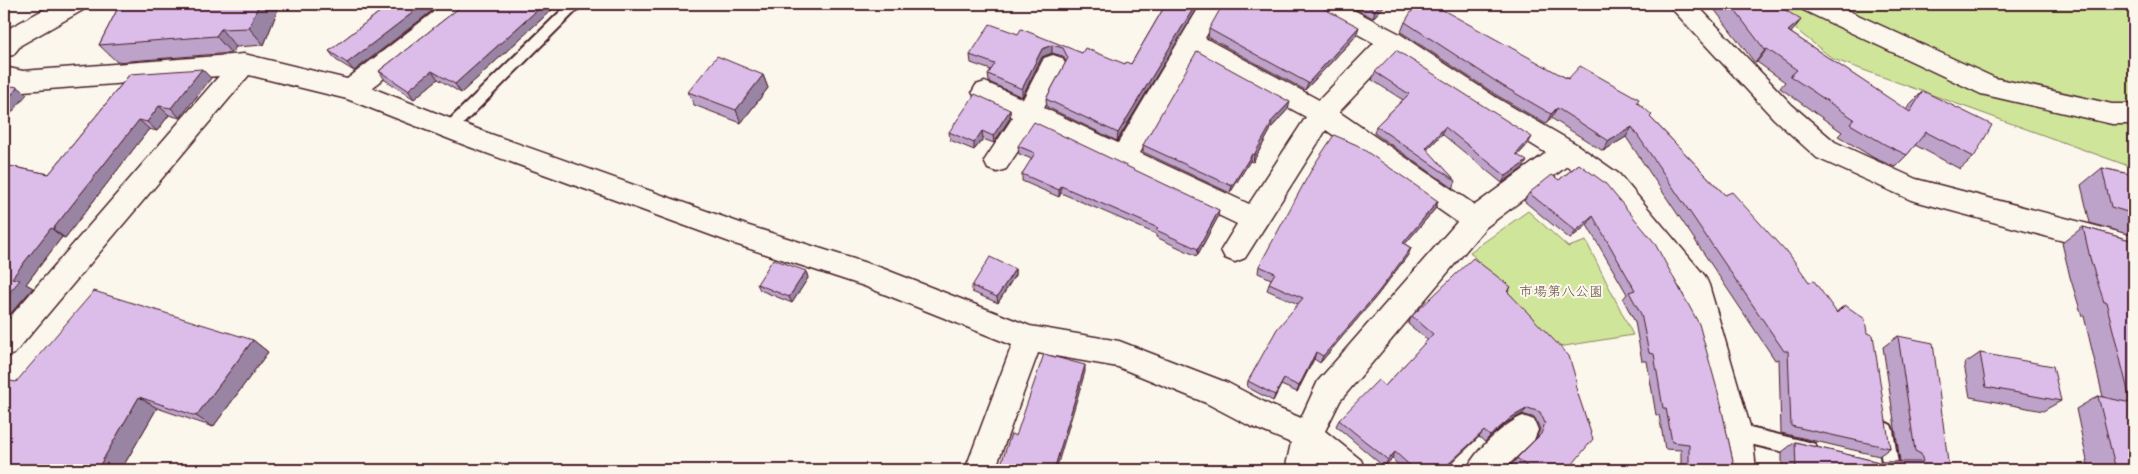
<svg xmlns="http://www.w3.org/2000/svg" width="2138" height="474" font-family="Mali,'Klee One',sans-serif">
	<style>
		.green { fill: #cfe59a; stroke: #8c8262 }
		.lines { fill: none; stroke-linecap: round; stroke-linejoin: round }
		.service-casing { stroke: #4a1f2b; stroke-width: 4 }
		.minor-casing { stroke: #4a1f2b; stroke-width: 3 }
		.service { fill: #fbf7ec; fill-rule: evenodd }
		.minor { fill: #fbf7ec; fill-rule: evenodd }
		.wall { fill: #bda3c9; stroke: #4a1f2b }
		.shaded-wall { fill: #9a84a4; stroke: #4a1f2b }
		.building { fill: #dcbdea; stroke: #4a1f2b }
		.labels { text-anchor: middle; dominant-baseline: central; stroke-width: 4; stroke-linejoin: round; paint-order: stroke }
		.park-label { font-size: 14px; fill: #6b5047; stroke: #fbf7ec }
	</style>
	<rect width="100%" height="100%" fill="#fbf7ec"/>
	<filter id="ink" filterUnits="userSpaceOnUse"><feTurbulence type="fractalNoise" baseFrequency=".02" numOctaves="2"/><feDisplacementMap in="SourceGraphic" scale="10" xChannelSelector="R" yChannelSelector="G"/><feConvolveMatrix kernelMatrix="1 2 1 2 8 2 1 2 1" color-interpolation-filters="sRGB"/></filter>
	<g filter="url(#ink)">
		<!-- green -->
		<path class="green" d="M1764 4H2134V168L1833 59Z
			M1528 211 1568 247 1586 241 1633 335 1552 348 1470 252Z"/>
		<g class="lines">
			<!-- service casing -->
			<g class="service-casing">
				<path id="service" d="M568 4H583L454 133 449 135 444 133 442 129 444 125Z
					M1885 422 1891 425 1893 430 1899 470 1883 469 1877 430 1879 425Z
					M1737 425 1809 442 1815 444 1817 450 1815 456 1809 458 1737 441 1731 438 1729 433 1731 428Z"/>
			</g>
			<!-- minor casing -->
			<g class="minor-casing">
				<path id="minor" d="M54 4H86L83 10 21 45 13 55 4 57V31Z
					M444 4H472L469 10 372 88 485 132 746 225 879 267 1030 326 1119 341 1228 383 1270 405 1301 418 1318 381 1457 222 1326 130 1245 258 1235 262 1225 258 1221 250 1237 224 1034 127 1006 169 997 172 988 169 984 161 1013 117 976 99 972 92 976 85 985 82 1023 99 1044 58 1053 55 1062 58 1066 65 1044 108 1118 143 1201 4H1225L1205 38 1319 100 1374 43 1313 10 1310 4H1342L1400 34 1497 98 1576 144 1619 174 1705 276 1709 285 1752 433 1756 470H1726L1722 433 1682 290 1601 190 1567 166 1485 228 1340 401 1325 431 1361 460 1365 470H1327L1317 462 1315 470H1285L1291 443 1248 425 1206 403 1118 367 1038 353 995 470H965L1012 345 864 286 735 244 467 146 347 99 249 75 14 354 4 358V324L219 76 23 91 4 87V67L23 71 244 54 347 79ZM1393 55 1479 112 1546 153 1475 205 1339 112ZM1195 56 1306 117 1249 204 1140 153Z
					M1670 4H1696L1792 105 1835 142 1916 179 2134 236V260L1911 200 1817 158 1774 119 1673 10Z
					M1800 4H1834L1995 78 2112 104H2134V124H2112L1981 94 1803 10Z
					M1523 416 1534 420 1538 430 1534 440 1503 470H1467C1473 452 1505 423 1523 416Z"/>
			</g>
			<!-- service -->
			<use href="#service" class="service"/>
			<!-- minor -->
			<use href="#minor" class="minor"/>
		</g>
		<!-- wall -->
		<path class="wall" d="M120 4H280L264 45 236 47 231 53 117 62 99 45Z
			M390 4H441L354 71 336 60 329 51Z
			M464 4H558L461 93 438 79 414 99 385 80 379 71Z
			M1164 4H1200L1117 141 1047 107 1046 99 1066 62 1063 56 1052 53 1042 57 1022 97 989 82 988 74 991 70 971 63 970 55 1018 34 1082 53 1125 64H1131L1163 9Z
			M1345 4H1386L1373 18Z
			M1712 4H1776L1791 33 1906 110 1911 103 1923 91 1974 157 1960 169 1915 145 1907 155 1895 167 1874 158 1838 136 1842 132 1780 88 1785 82 1757 62 1755 63 1711 5Z
			M1405 22 1637 102 1650 117 1725 195 1809 282 1836 312 1845 305 1867 333 1890 448 1879 456 1781 433 1779 359 1775 360 1626 137 1603 151 1551 118 1546 124 1498 96 1401 32Z
			M1209 29 1356 36 1305 90 1208 37Z
			M1375 72 1528 144 1518 155 1523 168 1502 183 1442 134 1427 150 1456 181 1453 188 1374 133 1376 126 1403 100 1372 80Z
			M130 74 211 78 180 118 169 115 157 131 149 129 65 238 62 237 26 284 33 288 4 321V165L49 174Z
			M763 75 768 88 741 123 694 105 688 92Z
			M1288 109 1271 128 1270 131 1253 162 1250 161 1230 193 1143 152V145Z
			M1010 110V118L994 143 983 139 974 150 950 140 949 132Z
			M1018 146 1218 217 1197 256 1156 237V234L1061 193 1059 197 1022 181V174L1032 159 1019 154Z
			M1579 164 1722 407 1721 408 1735 470H1681V450L1665 449 1659 415H1656L1647 361H1642L1635 322 1623 299 1627 294 1587 225 1570 239 1524 201 1529 193 1559 180Z
			M2102 168 2134 175V236L2090 223 2081 185Z
			M1438 201 1435 209 1405 244 1411 248 1408 255 1376 297 1320 363 1314 359 1297 392 1281 385 1273 401 1247 387 1248 381 1298 304 1267 290 1271 279 1258 273 1259 266Z
			M2083 227 2134 241V470H2089L2076 409 2098 396 2103 397 2084 316H2082L2070 277 2062 243Z
			M1015 269V275L998 303 972 292V286Z
			M806 271 808 278 792 303 760 290 757 284Z
			M1511 287 1508 292 1575 385 1568 470H1518L1511 465 1536 439 1540 429 1535 418 1522 414 1506 423 1485 442 1479 437 1444 470H1404L1392 459 1384 467 1336 426 1339 420 1385 386 1428 340 1408 324 1412 316Z
			M1898 336 1949 470H1782V452L1795 442 1879 462H1903L1900 461 1883 347Z
			M253 340 268 352 213 427 157 408 121 470H4L16 382Z
			M1980 353 2061 401 2043 411 1970 397 1964 364Z"/>
		<!-- shaded-wall -->
		<path class="shaded-wall" d="M259 4H280L264 45 249 28Z
			M424 4H441L354 71 347 63Z
			M544 4H558L461 93 455 84Z
			M1196 4H1200L1117 141 1118 133Z
			M1381 4H1386L1373 18 1375 10Z
			M1801 20 1791 33 1788 31Z
			M1359 27 1356 36 1305 90 1308 83Z
			M221 29 236 47 231 53 216 36Z
			M1052 45V53L1042 57 1022 97V89L1042 49Z
			M1767 49 1757 62 1755 63 1765 50Z
			M202 69 211 78 180 118 171 108Z
			M432 71 438 79 414 99 408 90Z
			M763 75 768 88 741 123 736 110Z
			M18 87 27 94 4 122V104Z
			M1290 102 1288 109 1271 128 1270 131 1253 162 1254 155 1270 123Z
			M159 106 169 115 157 131 147 122Z
			M1557 108 1551 118 1546 124 1551 114Z
			M1010 110V118L994 143 993 136Z
			M139 120 149 129 65 238 53 229Z
			M1445 127 1442 134 1422 155 1426 148Z
			M1632 127 1626 137 1603 151 1609 141Z
			M982 131 983 139 974 150V143Z
			M1532 137 1528 144 1512 161 1516 154Z
			M1252 154 1250 161 1230 193 1232 186Z
			M1527 161 1523 168 1502 183 1506 176Z
			M1061 186V193L1059 197V190Z
			M1438 201 1435 209 1400 250 1403 243Z
			M1219 210 1218 217 1197 256 1198 249Z
			M1593 216 1587 225 1570 239 1576 231Z
			M51 228 62 237 26 284 33 288 4 321V299L12 278Z
			M1411 248 1408 255 1376 297 1320 363 1323 356Z
			M1015 269V275L998 303 997 297Z
			M806 271 808 278 792 303 789 297Z
			M253 340 268 352 213 427 196 416Z
			M1316 352 1314 359 1297 392 1299 386Z
			M1085 365V372L1056 470H1054Z
			M1284 379 1273 401 1275 395Z
			M139 397 157 408 121 470H97Z
			M1528 408 1522 414 1506 423 1485 442 1490 436 1512 417Z
			M1484 431 1479 437 1444 470H1442Z
			M1395 452 1392 459 1384 467 1388 460Z"/>
		<!-- building -->
		<path class="building" d="M120 4H259L249 28 221 29 216 36 99 45Z
			M390 4H424L347 63 329 51Z
			M464 4H544L455 84 432 71 408 90 379 71Z
			M1166 4H1196L1118 133 1046 99 1068 58 1063 48 1052 45 1042 49 1022 89 988 74 995 64 970 55 990 24 1018 34 1021 29 1082 53 1085 48 1125 64 1126 62 1131 64Z
			M1223 4H1315L1359 27 1308 83 1209 29Z
			M1364 4H1381L1375 10Z
			M1416 4H1432L1568 79 1580 66 1639 99 1637 102 1652 115 1650 117 1725 195 1732 192 1785 251H1787L1809 282 1814 281 1837 313 1845 305 1865 319 1867 333 1873 335 1890 448 1791 426 1788 351H1784L1632 127 1609 141 1557 108 1551 114 1503 86 1405 22Z
			M1730 4H1776L1801 20 1788 31 1910 112 1923 91 1992 125 1974 157 1926 132 1907 155 1886 145 1850 124 1854 119 1790 76 1797 70 1767 49 1765 50Z
			M1396 50 1532 137 1516 154 1527 161 1506 176 1445 127 1426 148 1456 181 1376 126 1409 94 1375 72Z
			M1197 51 1290 102 1270 123H1272L1254 155 1252 154 1232 186 1143 145Z
			M717 56 763 75 736 110 688 92Z
			M202 69 171 108 159 106 147 122 139 120 53 229 51 228 12 278 20 280 4 299V165L49 174 130 74Z
			M4 85 18 87 4 104Z
			M975 94 1010 110 993 136 982 131 974 143 949 132Z
			M1034 122 1219 210 1198 249 1156 230 1158 228 1061 186 1059 190 1022 174 1035 153 1018 146Z
			M1334 135 1357 145 1438 201 1403 243 1411 248 1379 291 1323 356 1316 352 1299 386 1284 379 1275 395 1248 381 1277 329 1303 298 1269 283 1275 273 1259 266 1314 165Z
			M1579 164 1605 183 1654 242 1699 324 1722 407 1721 406 1735 470H1689V444L1672 442 1666 408H1663L1654 354 1649 353 1641 314 1629 292 1635 290 1593 216 1576 231 1529 193 1552 175 1559 180Z
			M2102 168 2134 175V214L2111 207Z
			M2083 227 2134 241V470H2116L2098 396 2131 403 2106 302H2104L2091 262Z
			M990 257 1015 269 997 297 972 286Z
			M1473 258 1511 287 1507 291 1569 356 1577 383 1575 385 1593 439 1568 470H1531L1517 458 1541 434 1545 423 1540 412 1528 408 1512 417 1490 436 1484 431 1442 470H1415L1395 452 1388 460 1339 420 1378 380 1385 386 1433 334 1412 316Z
			M773 259 806 271 789 297 757 284Z
			M94 291 253 340 196 416 139 397 97 470H4V380L16 382Z
			M1898 336 1933 343 1949 470H1796L1795 442 1879 462H1923L1921 454 1915 451Z
			M1980 353 2053 366 2061 401 1986 387Z
			M1044 354 1085 365 1054 470H999L1011 434 1016 436Z"/>
	</g>
	<g class="labels">
		<!-- park labels -->
		<g class="park-label">
			<text x="1561" y="290">市場第八公園</text>
		</g>
	</g>
	<!-- margin -->
	<rect width="2138" height="474" fill="none" stroke="#fbf7ec" stroke-width="20"/>
	<rect x="10" y="10" width="2118" height="454" fill="none" stroke="#4a1f2b" stroke-width="2" filter="url(#ink)"/>
</svg>
